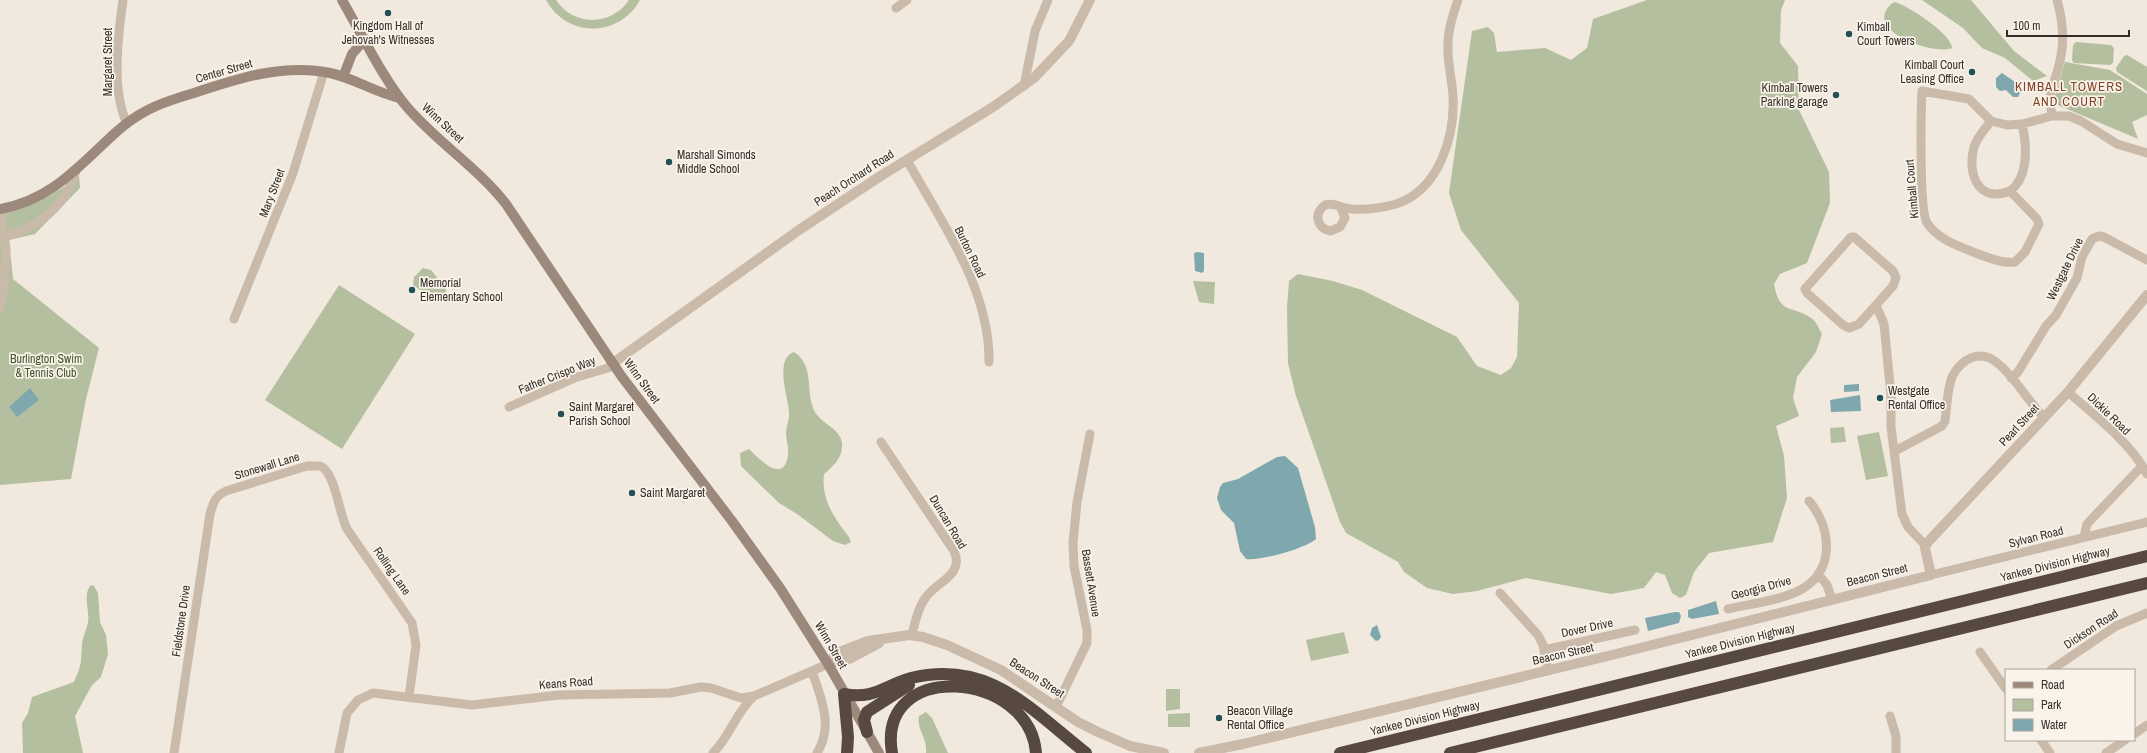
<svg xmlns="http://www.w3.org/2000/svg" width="2147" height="753" font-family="'Archivo Narrow',sans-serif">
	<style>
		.green { fill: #b3bf9e }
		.water { fill: #7ea8ad }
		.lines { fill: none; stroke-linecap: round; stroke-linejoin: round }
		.minor { stroke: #c9baaa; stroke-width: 9 }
		.tertiary { stroke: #c9baaa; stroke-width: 10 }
		.secondary { stroke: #9c897b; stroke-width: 10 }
		.motorway { stroke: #574941; stroke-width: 12 }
		.poi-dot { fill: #215056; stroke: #f9f3ea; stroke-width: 1.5 }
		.labels { text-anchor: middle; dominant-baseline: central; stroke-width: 3.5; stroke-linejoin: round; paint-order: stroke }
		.poi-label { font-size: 12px; fill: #362e29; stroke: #f9f3ea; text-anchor: start }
		.street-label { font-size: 12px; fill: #362e29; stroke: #f9f3ea }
		.park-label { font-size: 12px; fill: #44532e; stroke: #f9f3ea }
		.neighbourhood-label { font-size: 13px; letter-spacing: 1px; fill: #814127; stroke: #f9f3ea }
	</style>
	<rect width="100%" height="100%" fill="#f1e9de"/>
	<!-- green -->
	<path class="green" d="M546 0H556C574 27 612 26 629 0H640C619 38 567 38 546 0Z
		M1647 0H1785L1781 10 1780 43 1798 66 1799 110 1829 172 1830 203 1807 263 1780 274 1774 284C1780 316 1791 304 1811 318 1816 321 1819 329 1822 334L1816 352 1797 377 1793 398 1799 416 1776 426 1784 456 1787 498 1773 542 1709 553 1694 572 1686 595 1680 598 1672 593 1665 575 1656 572 1644 588 1611 594 1526 578 1477 591 1453 594 1427 588 1404 572 1398 562 1346 533 1340 522 1296 396 1288 363 1287 308 1289 281 1298 274 1333 281 1362 290 1457 337 1477 366 1501 375 1511 368 1517 357 1519 303 1461 230 1449 193 1472 31 1488 27 1494 33 1497 52 1545 48 1571 60 1587 48 1593 19Z
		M1922 0H1971L2014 51 2047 76 2033 81 2005 58 1982 48 1963 28Z
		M1895 2C1908 6 1952 34 1952 48 1937 55 1877 36 1885 13 1887 8 1890 4 1895 2Z
		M2076 42 2111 45 2114 48 2113 63 2110 65 2074 63 2072 60 2073 45Z
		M2127 55 2147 67V91L2117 72 2116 68 2124 56Z
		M2065 62 2110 70 2147 94V115L2132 122 2138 139 2053 103Z
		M79 176 80 188 35 234 9 240 13 279 99 348 86 399 71 479 0 485V212C29 208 56 194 79 176Z
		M423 268 431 270 446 289 445 295 439 300 433 299 413 285 414 277Z
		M1193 281 1215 282 1214 304 1199 302Z
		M339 285 415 334 342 449 265 400Z
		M794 352C814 365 806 388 813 408 819 424 840 427 842 443 843 458 834 465 824 474 821 499 834 518 849 537L851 542 845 545 833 541 797 514 779 503 741 466 740 453 749 449C759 459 785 486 788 454 789 447 786 440 786 433 786 426 790 419 789 412 788 397 774 359 794 352Z
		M1844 427 1846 442 1831 443 1830 428Z
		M1879 432 1888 476 1866 480 1857 436Z
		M91 585 94 586 98 593 100 622 106 635 108 654 101 677 92 685 75 716 83 753H23L22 723 28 713 32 697 74 682C82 664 81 662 82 643 83 636 87 629 88 622 90 610 82 595 91 585Z
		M1344 632 1349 653 1311 661 1306 640Z
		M1166 689H1180V709L1166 711Z
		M926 712 932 718 948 753H926C928 739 916 728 919 716Z
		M1190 713V727H1168V714Z"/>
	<!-- water -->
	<path class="water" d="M2002 73 2015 82 2021 91 2018 97H2013L2006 90 2000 91 1996 87V78Z
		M1197 252 1204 253V271L1202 273 1195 271 1194 253Z
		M1859 384V391L1844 392V385Z
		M30 388 39 400 17 417 9 407Z
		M1860 395 1861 411 1831 412 1830 400Z
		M1285 456 1298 468 1315 527 1316 539C1304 549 1261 561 1246 559L1240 551 1234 523 1221 510 1217 498 1220 487 1223 483 1238 479 1277 457Z
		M1716 601 1719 614 1692 619 1688 617V610Z
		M1675 612H1679L1681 616 1679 623 1648 631 1645 618Z
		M1377 625 1381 637 1379 640 1376 641 1370 635 1372 628Z"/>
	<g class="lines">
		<!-- minor -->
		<path class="minor" d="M123 0C118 35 111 91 127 123
			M896 8 907 0
			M1024 86 1035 31 1048 0
			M2052 116C2047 88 2055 86 2060 61 2065 40 2063 21 2057 0
			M1991 121 1969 99 1922 91C1921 112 1919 210 1927 223 1938 239 1956 245 1973 252 1985 256 2001 264 2015 262L2025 252 2039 224 2037 219 2010 191C1977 204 1967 172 1974 147 1977 137 1985 129 1991 121L2007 125 2022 124C2027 145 2029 177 2010 191
			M2022 124 2052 116H2069L2081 121 2117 144 2147 153
			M907 160C941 222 990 288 989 362
			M1341 208 1345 218 1340 227 1330 231C1317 228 1313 214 1325 205 1334 202 1341 208 1351 209 1365 210 1382 208 1396 204 1439 190 1455 137 1453 96 1452 78 1447 62 1448 44 1448 29 1453 14 1458 0
			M0 212 6 249 4 289 0 308
			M0 236C36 232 66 205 76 171
			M1851 237H1854L1893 271 1896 278 1893 286 1859 324 1849 328 1843 325 1807 293 1805 289Z
			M1876 305 1884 324 1891 395V427L1902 514 1908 527 1925 545
			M234 319 293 173 324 72
			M2011 378 2018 372 2046 326 2056 315 2077 278 2082 257 2092 239 2099 236 2104 237 2147 260
			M2068 392C2094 415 2131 443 2147 474
			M509 407 577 377 608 368 613 363
			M881 442 954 551C965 575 936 582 926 597 918 608 915 622 912 635
			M1895 451 1942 426 1945 421C1947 407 1947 387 1953 375 1962 359 1980 349 1996 362 2015 376 2027 401 2044 417
			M2084 537 2087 524 2142 466
			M1818 574 1827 585 1832 600
			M1931 575 2147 522
			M1500 593 1538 635 1543 645 1548 671
			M1728 609C1750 604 1783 600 1802 589 1836 569 1831 527 1809 501
			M1544 650 1635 630
			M1980 652 2006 689
			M2051 670 2116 626 2147 613
			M812 671C821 698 834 726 817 753
			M1056 707 1087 643V630L1074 566 1073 543 1077 502 1090 434
			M1890 716 1896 736V753
			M2134 734 2147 725
			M2041 740 2050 753
			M174 753 210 514C213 503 215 496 226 491L307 466H320C335 471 339 514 347 529L412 623 416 645 409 697
			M339 753 347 713 358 700 373 693 472 705 559 695 670 693 701 687 711 688 741 698 754 696 828 664
			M713 753C730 736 736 712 754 696
			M2106 753 2125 740"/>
		<!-- tertiary -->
		<path class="tertiary" d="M613 363 799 230 879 177 993 107 1034 78 1069 41 1090 0
			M828 664 837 653 868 641 909 635 923 637 947 645 1001 670 1078 722 1098 732 1130 746 1164 753
			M828 664 849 659 879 643
			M1199 753 1243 744 1612 655 1931 575 1925 548 1927 543 2068 392 2147 295"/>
		<!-- secondary -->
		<path class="secondary" d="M342 0C361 33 383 79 407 107 437 142 477 167 506 204L622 377 732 521 780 588 828 664 879 753
			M343 77 352 54 365 39
			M0 209C50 201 79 166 114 134 124 125 134 117 146 111 160 103 177 98 194 93 236 79 284 63 330 73 354 78 376 93 400 98"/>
		<!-- motorway -->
		<path class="motorway" d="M867 732 864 720 867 712 909 685
			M847 753 848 737 844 694C874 700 885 685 911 678 989 659 1030 709 1086 753
			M892 753C876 658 1030 671 1036 753
			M1340 753 2147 556
			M1450 753 2147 583"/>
	</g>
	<!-- markers -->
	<g class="poi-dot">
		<circle cx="388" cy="13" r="4"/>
		<circle cx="1849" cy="34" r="4"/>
		<circle cx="1972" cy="72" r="4"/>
		<circle cx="1836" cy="95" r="4"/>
		<circle cx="669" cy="162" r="4"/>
		<circle cx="412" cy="290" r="4"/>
		<circle cx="1880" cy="398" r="4"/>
		<circle cx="561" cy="414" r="4"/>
		<circle cx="632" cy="493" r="4"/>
		<circle cx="1219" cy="718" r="4"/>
	</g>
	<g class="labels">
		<!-- poi labels -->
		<g class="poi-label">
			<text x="388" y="26" text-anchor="middle">Kingdom Hall of<tspan x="388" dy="14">Jehovah's Witnesses</tspan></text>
			<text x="1857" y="27">Kimball<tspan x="1857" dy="14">Court Towers</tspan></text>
			<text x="1964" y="65" text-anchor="end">Kimball Court<tspan x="1964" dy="14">Leasing Office</tspan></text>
			<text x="1828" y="88" text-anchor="end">Kimball Towers<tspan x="1828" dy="14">Parking garage</tspan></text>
			<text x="677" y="155">Marshall Simonds<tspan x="677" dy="14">Middle School</tspan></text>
			<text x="420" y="283">Memorial<tspan x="420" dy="14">Elementary School</tspan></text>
			<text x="1888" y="391">Westgate<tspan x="1888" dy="14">Rental Office</tspan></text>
			<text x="569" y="407">Saint Margaret<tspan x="569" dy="14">Parish School</tspan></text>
			<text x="640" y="493">Saint Margaret</text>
			<text x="1227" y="711">Beacon Village<tspan x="1227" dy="14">Rental Office</tspan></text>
		</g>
		<!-- street labels -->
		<g class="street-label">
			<text transform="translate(108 62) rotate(-90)">Margaret Street</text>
			<text transform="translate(224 71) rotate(-16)">Center Street</text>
			<text transform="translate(443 123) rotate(43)">Winn Street</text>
			<text transform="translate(854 178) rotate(-33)">Peach Orchard Road</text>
			<text transform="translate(1912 189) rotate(-95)">Kimball Court</text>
			<text transform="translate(272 193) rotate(-69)">Mary Street</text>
			<text transform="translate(970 252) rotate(64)">Burton Road</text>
			<text transform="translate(2065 269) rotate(-64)">Westgate Drive</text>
			<text transform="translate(557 375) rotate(-22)">Father Crispo Way</text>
			<text transform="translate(642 381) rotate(54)">Winn Street</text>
			<text transform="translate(2109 414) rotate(44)">Dickie Road</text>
			<text transform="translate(2019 425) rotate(-47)">Pearl Street</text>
			<text transform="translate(267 466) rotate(-17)">Stonewall Lane</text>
			<text transform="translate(948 522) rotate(59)">Duncan Road</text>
			<text transform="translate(2036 537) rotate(-14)">Sylvan Road</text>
			<text transform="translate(2055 564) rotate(-14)">Yankee Division Highway</text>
			<text transform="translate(392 571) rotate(55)">Rolling Lane</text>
			<text transform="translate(1877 575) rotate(-14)">Beacon Street</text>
			<text transform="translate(1091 583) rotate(81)">Bassett Avenue</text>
			<text transform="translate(1761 588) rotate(-15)">Georgia Drive</text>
			<text transform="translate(181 621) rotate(-82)">Fieldstone Drive</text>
			<text transform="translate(1587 628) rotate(-12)">Dover Drive</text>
			<text transform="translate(2091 629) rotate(-33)">Dickson Road</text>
			<text transform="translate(1740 641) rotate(-14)">Yankee Division Highway</text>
			<text transform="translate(831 645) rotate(60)">Winn Street</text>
			<text transform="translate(1563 654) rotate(-13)">Beacon Street</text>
			<text transform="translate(1037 678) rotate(33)">Beacon Street</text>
			<text transform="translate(566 683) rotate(-4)">Keans Road</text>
			<text transform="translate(1425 718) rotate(-14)">Yankee Division Highway</text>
		</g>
		<!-- park labels -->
		<g class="park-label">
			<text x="46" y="359">Burlington Swim<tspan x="46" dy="14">&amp; Tennis Club</tspan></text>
		</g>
		<!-- neighbourhood labels -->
		<g class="neighbourhood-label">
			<text x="2069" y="86">KIMBALL TOWERS<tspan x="2069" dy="15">AND COURT</tspan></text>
		</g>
	</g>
	<!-- legend -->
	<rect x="2005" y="669" width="130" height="72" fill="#f9f3ea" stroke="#aba49d"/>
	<rect x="2013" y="682" width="20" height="6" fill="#9c897b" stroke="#aba49d"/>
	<text x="2041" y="689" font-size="12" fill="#362e29">Road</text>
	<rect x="2013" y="699" width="20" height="12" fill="#b3bf9e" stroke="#aba49d"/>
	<text x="2041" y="709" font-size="12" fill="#362e29">Park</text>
	<rect x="2013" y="719" width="20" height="12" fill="#7ea8ad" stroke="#aba49d"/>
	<text x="2041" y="729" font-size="12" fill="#362e29">Water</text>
	<!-- scale -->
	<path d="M2007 30v6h122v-6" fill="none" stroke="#362e29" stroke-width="2"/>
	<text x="2013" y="30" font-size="12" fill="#362e29" stroke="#f9f3ea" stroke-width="3" paint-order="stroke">100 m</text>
</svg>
